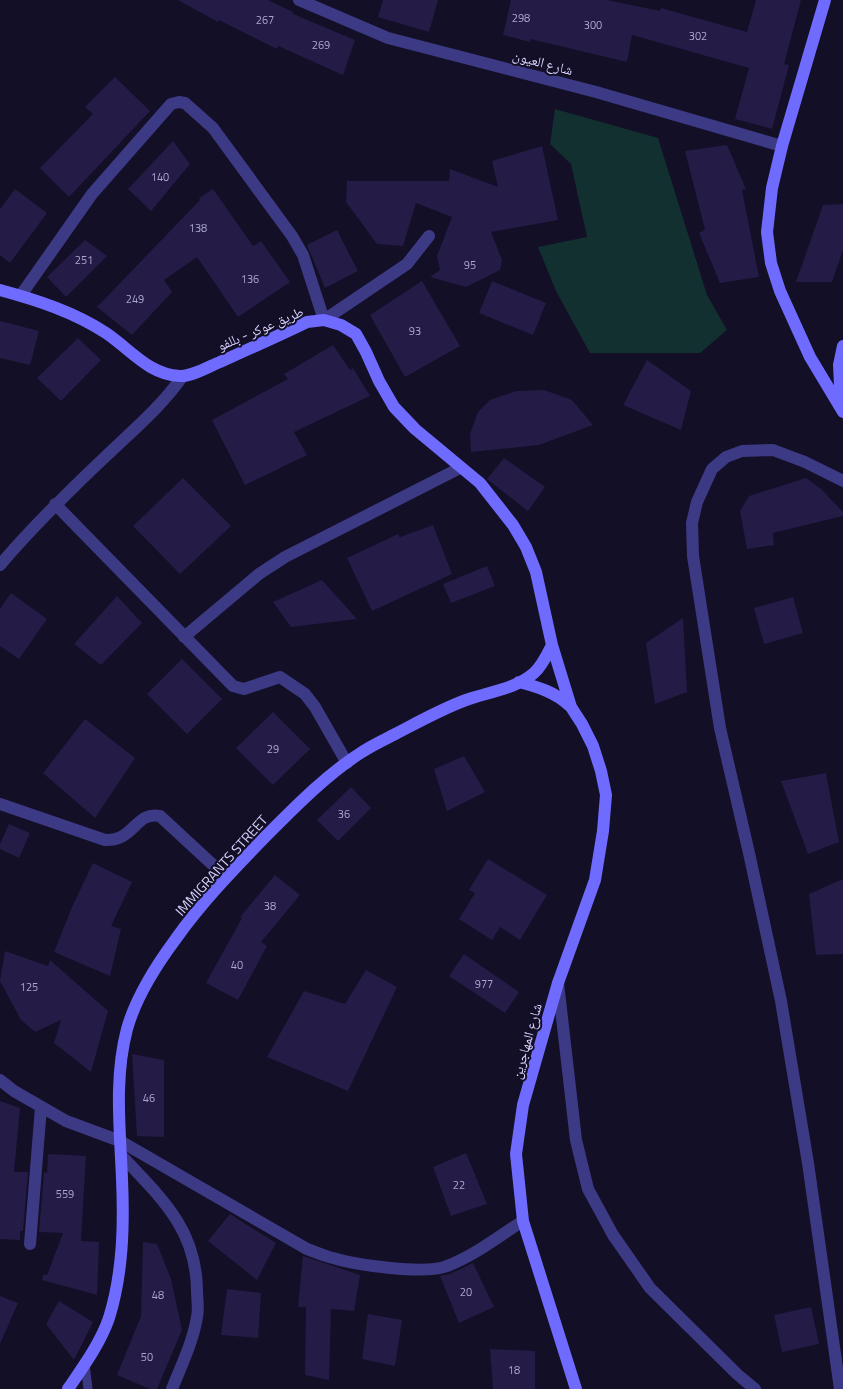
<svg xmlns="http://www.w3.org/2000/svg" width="843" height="1389" font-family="'Titillium Web','Noto Naskh Arabic',sans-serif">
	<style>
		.green { fill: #12302f }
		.building { fill: #241b47 }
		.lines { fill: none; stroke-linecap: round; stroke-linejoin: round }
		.lane { stroke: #3d3a85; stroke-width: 9 }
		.street { stroke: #3d3a85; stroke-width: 12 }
		.secondary { stroke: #6f6bff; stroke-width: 12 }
		.labels { text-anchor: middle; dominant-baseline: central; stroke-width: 4; stroke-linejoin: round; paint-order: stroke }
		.number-label { font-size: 11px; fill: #aca6d1 }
		.street-label { font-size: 14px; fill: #d9d4ff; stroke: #130f26 }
	</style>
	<rect width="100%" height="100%" fill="#130f26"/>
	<!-- green -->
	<path class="green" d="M555 109 658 138 707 295 727 330 700 353H590L556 291 538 247 587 237 571 164 550 144Z"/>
	<!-- building -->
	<path class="building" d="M178 0H268L293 12V14L355 40 343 75 278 46 277 49 219 20 218 22Z
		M383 0H438L429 32 378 17Z
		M511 0H607L660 11 661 8 747 32 756 0H801L784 64 789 65 772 129 735 119 749 68 632 35 627 62 530 39V42L503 35Z
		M115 77 150 111 69 197 40 168 93 114 85 107Z
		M173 141 190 164 151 211 128 189Z
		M727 145 746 189 742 190 759 277 720 283 699 233 705 230 685 151Z
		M542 146 558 220 491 232 502 260 500 270 466 287 430 277 440 270 437 256 452 217 416 203 403 246 377 244 346 202 347 181H449L450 169 498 187 492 161Z
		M15 189 47 213 10 263 0 255V209Z
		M213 189 253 246 261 241 290 282 238 317 197 257 164 280 172 292 132 335 97 307 200 200 199 198Z
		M843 204V250L832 282H796L823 205Z
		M337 230 358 271 325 288 307 245Z
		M85 240 107 256 66 297 47 277Z
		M422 281 460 346 405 377 370 315Z
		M492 281 546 303 533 335 479 313Z
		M0 321 39 331 30 365 0 358Z
		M78 338 101 360 61 401 37 378Z
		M333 345 350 370 353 368 370 396 294 432 307 455 245 485 212 420 288 379 284 374Z
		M647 360 691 391 681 430 623 405Z
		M544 390 572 400 593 425 539 445 471 452 470 434 478 412 490 400 516 391Z
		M504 458 545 487 528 511 487 479Z
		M183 478 231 526 180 574 133 526Z
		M806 478 821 489 843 512V516L773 533 774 545 747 549 740 511 749 496Z
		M433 525 452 574 372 611 347 558 398 534 400 537Z
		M487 566 495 586 451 603 443 584Z
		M322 580 357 619 291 627 273 602Z
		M11 593 47 619 19 659 0 646V609Z
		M117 596 142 623 101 665 74 644Z
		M793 597 803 633 764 644 754 608Z
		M683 618 687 692 655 704 646 643Z
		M182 659 222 699 187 734 147 694Z
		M273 712 310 749 273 785 236 748Z
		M85 719 135 758 95 818 43 773Z
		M464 756 485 792 447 811 434 769Z
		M826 773 839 842 808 854 781 781Z
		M351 787 371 808 338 841 317 820Z
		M9 824 30 833 19 858 0 849V844Z
		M488 859 547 895 520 940 500 927 492 940 459 919 475 893 469 890Z
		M93 863 132 882 111 926 121 929 110 976 54 952 72 907Z
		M275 875 300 895 261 942 267 946 238 1000 206 983 242 918 240 917Z
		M843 879V954L816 955 809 894Z
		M5 951 48 966 50 960 108 1011 91 1072 54 1043 61 1020 35 1032 21 1020 0 981Z
		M464 954 519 992 505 1013 449 976Z
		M366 970 397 987 348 1091 267 1057 304 991 345 1004Z
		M132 1054 164 1060V1137L137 1136Z
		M0 1101 20 1108 14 1172H28L23 1231H20V1240L0 1239Z
		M466 1153 487 1204 451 1216 433 1167Z
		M48 1154 86 1156 81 1241 99 1242 97 1295 42 1280 43 1275H47L63 1233 39 1232 44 1172 47 1173Z
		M230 1214 276 1243 257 1280 208 1241Z
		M143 1242 157 1244 171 1279 182 1330 157 1389H150L117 1375 141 1316Z
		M303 1256 360 1275 354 1311 331 1309 329 1380 305 1375 306 1307H298Z
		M473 1263 494 1307 459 1323 440 1276 450 1274Z
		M227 1289 261 1293 258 1338 221 1335Z
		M0 1296 18 1303 0 1344Z
		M59 1301 93 1322 74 1360 46 1324Z
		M811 1307 819 1344 782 1352 774 1315Z
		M368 1314 402 1320 395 1366 362 1359Z
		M490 1349 535 1351V1389H493Z"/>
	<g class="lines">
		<!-- lane -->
		<path class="lane" d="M85 1364 88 1389"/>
		<!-- street -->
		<path class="street" d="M299 0 388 38 596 92 782 146
			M21 295 92 194 171 104 179 102 185 103 213 128 292 236 303 255 324 320 407 264 429 236
			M55 504 233 686 244 689 280 677 305 694 315 707 347 763
			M0 565C33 526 68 492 105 457 132 431 161 407 182 377
			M184 637 259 574 285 557 460 468
			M0 804 105 840C135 841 135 811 160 816L226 877
			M558 983 576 1140 588 1189 613 1235 650 1288 737 1374 755 1389
			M0 1080 14 1091 66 1121 120 1141 307 1249C316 1252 324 1256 333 1258 356 1265 425 1275 447 1266 474 1256 499 1236 523 1221
			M121 1155C161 1198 196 1228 197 1290 197 1299 199 1309 197 1317 193 1342 181 1366 172 1389
			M30 1244 41 1107
			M840 1389 808 1163 781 1001 749 853 720 728 693 556 692 523 697 502 712 469 726 457 742 451 773 450 805 462 843 481"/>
		<!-- secondary -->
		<path class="secondary" d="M825 0 782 146 772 188 767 232 771 263 780 291 810 357 843 412
			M0 290C37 300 74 312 106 333 130 349 149 375 180 376 191 377 210 366 220 362 249 349 278 336 307 322L324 320 341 325 356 334 366 352 379 381 394 407 415 429 480 483 513 525 526 547 536 572 552 645 571 707 582 724 593 746 601 771 606 795 603 831 595 880 558 983 523 1105 516 1154 523 1221 576 1389
			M841 405 839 365 843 346
			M519 682C538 687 555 692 570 706
			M68 1389C83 1367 100 1344 109 1318 123 1273 124 1225 122 1179 120 1129 114 1078 127 1029 136 997 155 967 175 940 201 903 233 870 264 838 294 808 327 774 362 752 374 744 388 738 401 731 422 720 444 708 466 700 488 692 516 689 534 673 542 666 547 655 552 645"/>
	</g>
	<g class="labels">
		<!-- number labels -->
		<g class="number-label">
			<text x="521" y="18">298</text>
			<text x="265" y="20">267</text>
			<text x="593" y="25">300</text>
			<text x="698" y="36">302</text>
			<text x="321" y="45">269</text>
			<text x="160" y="177">140</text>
			<text x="198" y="228">138</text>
			<text x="84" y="260">251</text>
			<text x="470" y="265">95</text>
			<text x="250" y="279">136</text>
			<text x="135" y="299">249</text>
			<text x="415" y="331">93</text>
			<text x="273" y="749">29</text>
			<text x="344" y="814">36</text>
			<text x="270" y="906">38</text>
			<text x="237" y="965">40</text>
			<text x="484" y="984">977</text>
			<text x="29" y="987">125</text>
			<text x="149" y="1098">46</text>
			<text x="459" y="1185">22</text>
			<text x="65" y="1194">559</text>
			<text x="466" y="1292">20</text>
			<text x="158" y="1295">48</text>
			<text x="147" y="1357">50</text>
			<text x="514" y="1370">18</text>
		</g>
		<!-- street labels -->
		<g class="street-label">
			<text transform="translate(543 62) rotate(15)">شارع العيون</text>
			<text transform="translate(260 328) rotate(-23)">طريق عوكر - بللفو</text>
			<text transform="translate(221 865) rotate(-48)">IMMIGRANTS STREET</text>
			<text transform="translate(526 1041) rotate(-74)">شارع المهاجرين</text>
		</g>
	</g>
</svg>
